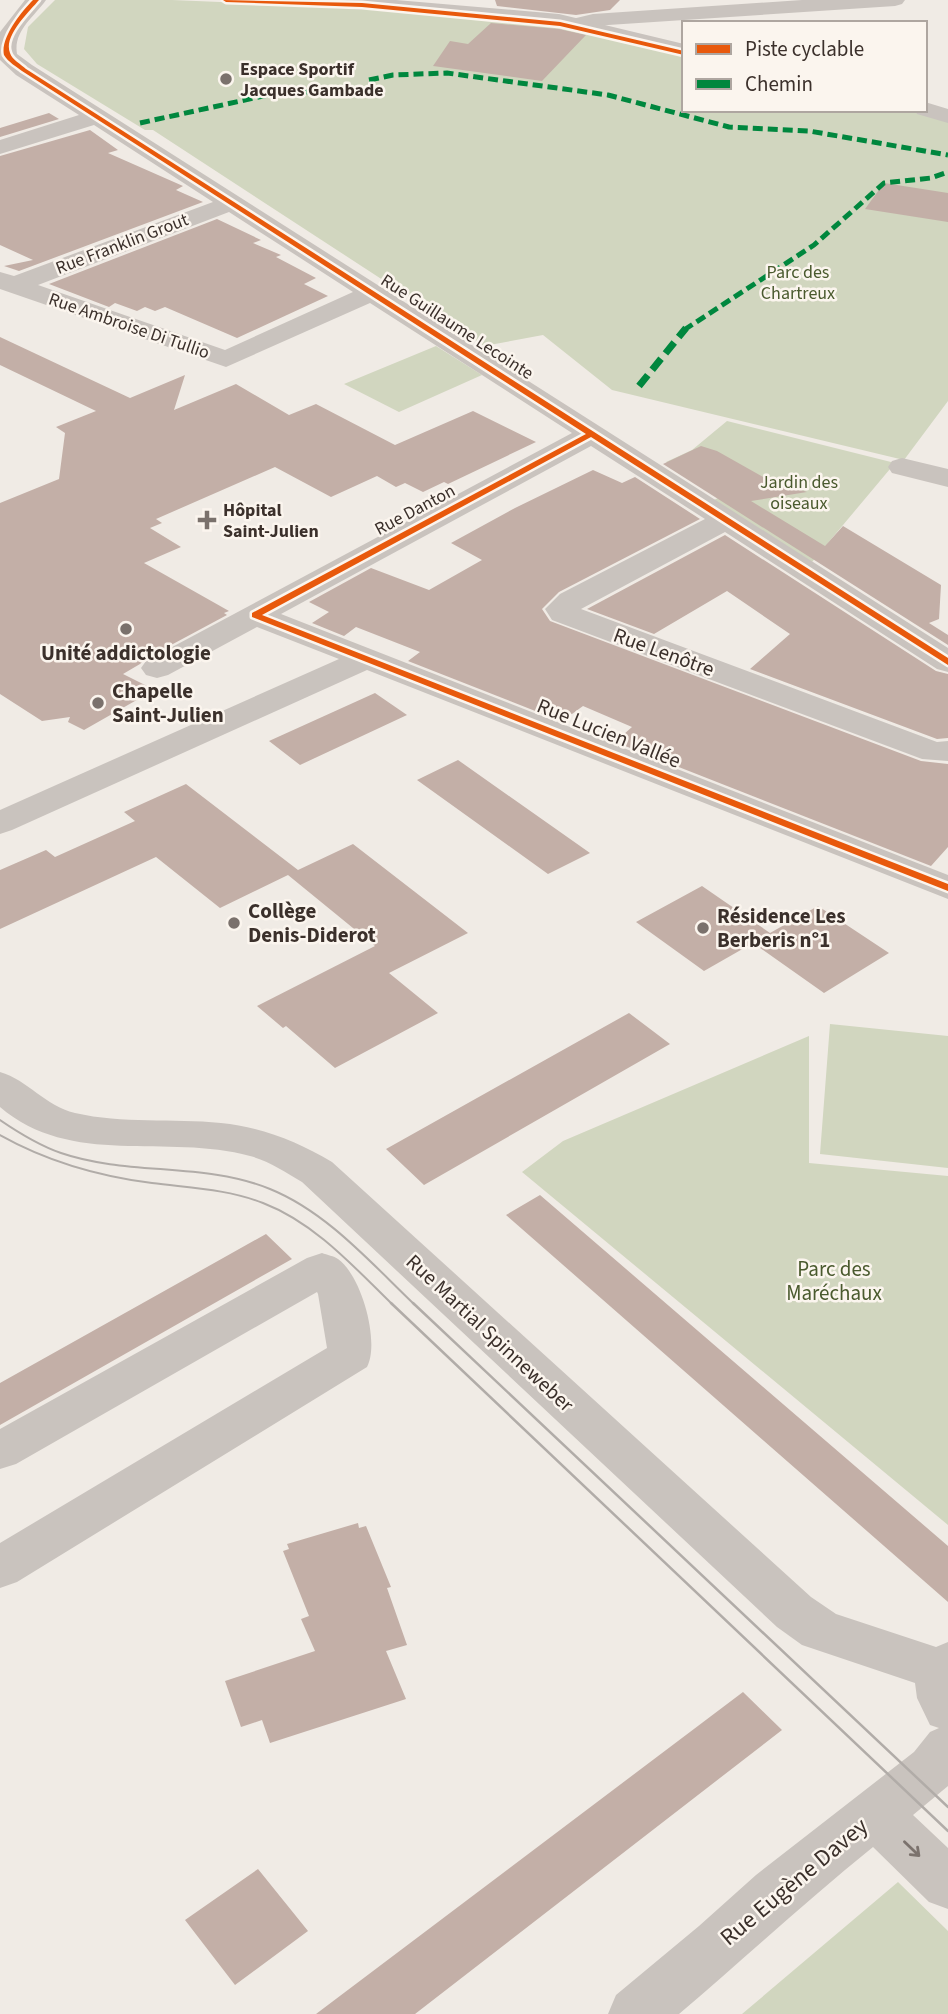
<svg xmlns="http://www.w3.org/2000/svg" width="948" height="2014" font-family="'Source Sans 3',sans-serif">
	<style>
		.green { fill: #d1d6bf }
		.building { fill: #c3afa7 }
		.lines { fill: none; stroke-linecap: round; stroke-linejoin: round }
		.minor { fill: #c9c3be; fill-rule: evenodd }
		.tertiary { fill: #c9c3be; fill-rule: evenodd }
		.tram-far1 { stroke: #b1aca8; stroke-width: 2 }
		.tram { stroke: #b1aca8; stroke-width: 2.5 }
		.quiet-far1 { stroke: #00873e; stroke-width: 5; stroke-dasharray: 10 5; stroke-linecap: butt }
		.quiet { stroke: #00873e; stroke-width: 7; stroke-dasharray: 14 7; stroke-linecap: butt }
		.cycleway-casing { stroke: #fbf5ee; stroke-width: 5 }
		.cycleway { fill: #e8590c; fill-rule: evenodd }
		.oneway { stroke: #7b726d }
		.poi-dot { fill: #7a716c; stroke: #fbf5ee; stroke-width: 2.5 }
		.labels { text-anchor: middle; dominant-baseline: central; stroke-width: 5; stroke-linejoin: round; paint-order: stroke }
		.far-poi-label { font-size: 18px; font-weight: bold; fill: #3b302b; stroke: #fbf5ee; text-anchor: start }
		.far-street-label { font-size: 18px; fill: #3b302b; stroke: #fbf5ee }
		.far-park-label { font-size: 18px; fill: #4a5a2e; stroke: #fbf5ee }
		.street-label { font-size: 21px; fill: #3b302b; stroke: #fbf5ee }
		.poi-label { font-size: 21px; font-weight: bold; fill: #3b302b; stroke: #fbf5ee; text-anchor: start }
		.park-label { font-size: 21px; fill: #4a5a2e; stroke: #fbf5ee }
		.near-street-label { font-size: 24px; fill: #3b302b; stroke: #fbf5ee }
	</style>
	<rect width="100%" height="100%" fill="#f0ebe5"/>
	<!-- green -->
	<path class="green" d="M55 0H172L361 8 566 27 684 56V110H909L948 122V401L904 460 612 390 543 335 484 346 153 130H145L37 64 24 49 28 27Z
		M436 346 482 375 399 412 344 384Z
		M727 421 895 463 812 562 714 500 720 497 666 462 692 450Z
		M830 1024 948 1036V1168L820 1154Z
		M809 1036V1163L948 1176V1525L522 1172 563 1141Z
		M898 1882 948 1931V2014H742Z"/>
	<!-- building -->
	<path class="building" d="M495 0H620L610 10 576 15 497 6Z
		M491 23 559 29 586 35 542 81 433 66 450 41 468 44Z
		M49 113 59 119 0 137V128Z
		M90 130 118 150 108 153 183 186 176 190 203 202 19 271 4 266 33 260 0 245V156Z
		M884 183 948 193V222L865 209Z
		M217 219 261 240 253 243 281 255 276 257 316 278 304 284 328 296 237 338 165 307 155 311 145 307 137 311 115 303 109 307 49 284Z
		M0 337 130 398 185 375 174 410 236 384 289 415 316 404 395 445 473 411 536 442 448 484 444 482 423 492 405 483 396 487 377 476 331 497 275 467 156 519 162 523 150 528 181 547 144 563 229 611 224 613 227 615 145 659 140 664 123 674 149 687 143 690 149 693 84 730 68 722 70 717 42 721 0 694V503L59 479 65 433 56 427 96 411 0 365Z
		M701 446 717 451 765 478 807 492 751 501 825 546 843 526 941 585 939 619 929 623 948 635V645L663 464Z
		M593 470 622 483 635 477 700 519 559 592 542 609 550 621 921 761 948 764V847L931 866 615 742 632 727 583 706 572 714 562 710 553 718 408 661 420 652 356 627 344 636 312 623 329 612 309 602 371 568 429 590 482 560 451 543 515 508Z
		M725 535 936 671 948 674V738L937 739 750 669 790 634 727 591 654 634 587 609Z
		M375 693 407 715 300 765 269 741Z
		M458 760 590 853 548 874 417 780Z
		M186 784 298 870 353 844 468 933 389 973 438 1013 335 1068 286 1026 283 1028 257 1006 375 946 288 875 220 908 156 857 0 929V870L46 850 55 857 135 821 124 812Z
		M702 886 770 933 818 906 889 953 824 993 753 943 704 971 636 922Z
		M629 1013 670 1044 424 1185 386 1149Z
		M540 1195 948 1546V1602L506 1215Z
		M266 1234 292 1259 0 1425V1383Z
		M358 1523 359 1528 366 1526 391 1587 387 1588 407 1645 386 1651 406 1699 270 1743 262 1720 241 1727 225 1681 315 1651 301 1619 309 1616 283 1551 289 1549 287 1544Z
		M743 1692 782 1730 415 2014H316Z
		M258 1869 308 1931 235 1985 185 1920Z"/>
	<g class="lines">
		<!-- minor -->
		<path class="minor" d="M25 0H46C34 17 13 31 17 54L32 65 948 648V672L937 669 725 532 581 609 937 742 948 741V761L922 759 552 620 545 609 560 594 705 519 591 446 281 614 948 875V899L367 670 12 830 0 834V810L339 659 257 627 168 675 157 678 146 675 141 668 146 661 572 433 370 303 226 367 0 289V272L14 276 213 202 94 125 0 154V140L79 115 16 75 0 60V32ZM229 212 353 292 225 350 38 285Z
			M802 0H905L902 4 895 6 593 26 575 30 568 28 565 24 568 20 593 14Z
			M902 458 948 469V487L892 473 888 467 892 461Z
			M0 1072C28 1080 45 1106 75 1113 123 1124 172 1118 221 1123 261 1127 297 1141 332 1162L811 1597 836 1614 936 1647 948 1642V1786L913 1815 948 1848V1909L929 1902 873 1847C806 1901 744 1959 679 2014H608L616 1995 699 1926 756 1875 914 1752 930 1732 939 1728 930 1725 917 1698 915 1683 802 1645 777 1627 302 1182C285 1172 269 1161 250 1156 167 1133 71 1168 0 1107Z
			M322 1253C327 1255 334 1256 338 1259 362 1276 380 1343 367 1367L17 1582 0 1588V1543L327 1348 318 1294 317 1292 16 1464 0 1469V1429L307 1258Z"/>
		<!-- tertiary -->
		<path class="tertiary" d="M276 0H396L559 14 684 44V56L559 26 371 10 286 6 279 4Z
			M925 102 948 109V123L917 114 915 110H925Z"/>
		<!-- tram-far1 -->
		<path class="tram-far1" d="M0 1120C19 1133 38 1145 61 1153 128 1176 204 1162 270 1189 327 1212 372 1264 415 1305
			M0 1135C48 1162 98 1176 152 1183 190 1188 227 1189 263 1203 315 1223 354 1267 393 1305"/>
		<!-- tram -->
		<path class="tram" d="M391 1303 948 1831
			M413 1303 948 1807"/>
		<!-- quiet-far1 -->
		<path class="quiet-far1" d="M369 80 393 75 447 73 608 95 729 127 809 131 948 155
			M140 123 268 95 317 91
			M684 330 814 245 884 183 931 178 948 172"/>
		<!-- quiet -->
		<path class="quiet" d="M639 386 686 328"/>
		<!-- cycleway casing -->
		<g class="cycleway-casing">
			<path id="cycleway" d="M33 0H39C29 12 3 36 10 53 12 60 21 64 26 69L948 658V665L591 437 262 615 948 884V891L252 617V613L586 434 22 71C17 67 8 62 4 55 0 38 22 11 33 0Z
				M223 0 362 3 560 22 684 51V55L560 26 362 7 226 2Z"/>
		</g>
		<!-- cycleway -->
		<use href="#cycleway" class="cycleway"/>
	</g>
	<!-- one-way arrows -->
	<defs><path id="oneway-shaft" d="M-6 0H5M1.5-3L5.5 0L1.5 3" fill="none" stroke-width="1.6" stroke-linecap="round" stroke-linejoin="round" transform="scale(1.75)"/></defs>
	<use class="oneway" href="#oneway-shaft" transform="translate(912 1849) rotate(44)"/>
	<!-- markers -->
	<g class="poi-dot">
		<circle cx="226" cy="79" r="7"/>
		<path d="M203.5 509.5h7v7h7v7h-7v7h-7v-7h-7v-7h7z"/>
		<circle cx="126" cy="629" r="7"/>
		<circle cx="98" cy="703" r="7"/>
		<circle cx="234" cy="923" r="7"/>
		<circle cx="703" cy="928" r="7"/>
	</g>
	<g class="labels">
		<!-- far-poi labels -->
		<g class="far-poi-label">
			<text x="240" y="69">Espace Sportif<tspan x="240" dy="21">Jacques Gambade</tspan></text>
			<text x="223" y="510">Hôpital<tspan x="223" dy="21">Saint-Julien</tspan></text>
		</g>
		<!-- far-street labels -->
		<g class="far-street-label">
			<text transform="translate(122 244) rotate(-21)">Rue Franklin Grout</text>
			<text transform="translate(129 326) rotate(19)">Rue Ambroise Di Tullio</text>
			<text transform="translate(457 327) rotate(33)">Rue Guillaume Lecointe</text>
			<text transform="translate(415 510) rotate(-28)">Rue Danton</text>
		</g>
		<!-- far-park labels -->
		<g class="far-park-label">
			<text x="798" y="272">Parc des<tspan x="798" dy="21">Chartreux</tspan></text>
			<text x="799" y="482">Jardin des<tspan x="799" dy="21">oiseaux</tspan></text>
		</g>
		<!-- street labels -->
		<g class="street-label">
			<text transform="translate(664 652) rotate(20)">Rue Lenôtre</text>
			<text transform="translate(609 733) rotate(22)">Rue Lucien Vallée</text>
			<text transform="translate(490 1333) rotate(43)">Rue Martial Spinneweber</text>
		</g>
		<!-- poi labels -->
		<g class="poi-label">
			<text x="126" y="653" text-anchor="middle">Unité addictologie</text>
			<text x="112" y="691">Chapelle<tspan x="112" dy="24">Saint-Julien</tspan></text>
			<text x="248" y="911">Collège<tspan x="248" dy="24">Denis-Diderot</tspan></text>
			<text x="717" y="916">Résidence Les<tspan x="717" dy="24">Berberis n°1</tspan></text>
		</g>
		<!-- park labels -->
		<g class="park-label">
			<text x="834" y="1269">Parc des<tspan x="834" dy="24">Maréchaux</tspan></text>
		</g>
		<!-- near-street labels -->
		<g class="near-street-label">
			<text transform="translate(794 1882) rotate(-40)">Rue Eugène Davey</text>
		</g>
	</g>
	<!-- legend -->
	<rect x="682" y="21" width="245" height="91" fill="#fbf5ee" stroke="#aea6a0" stroke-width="2"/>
	<rect x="696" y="44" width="35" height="10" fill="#e8590c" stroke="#aea6a0" stroke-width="2"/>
	<text x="745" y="56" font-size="21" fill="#3b302b">Piste cyclable</text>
	<rect x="696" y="79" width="35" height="10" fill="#00873e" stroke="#aea6a0" stroke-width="2"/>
	<text x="745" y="91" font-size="21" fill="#3b302b">Chemin</text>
</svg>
